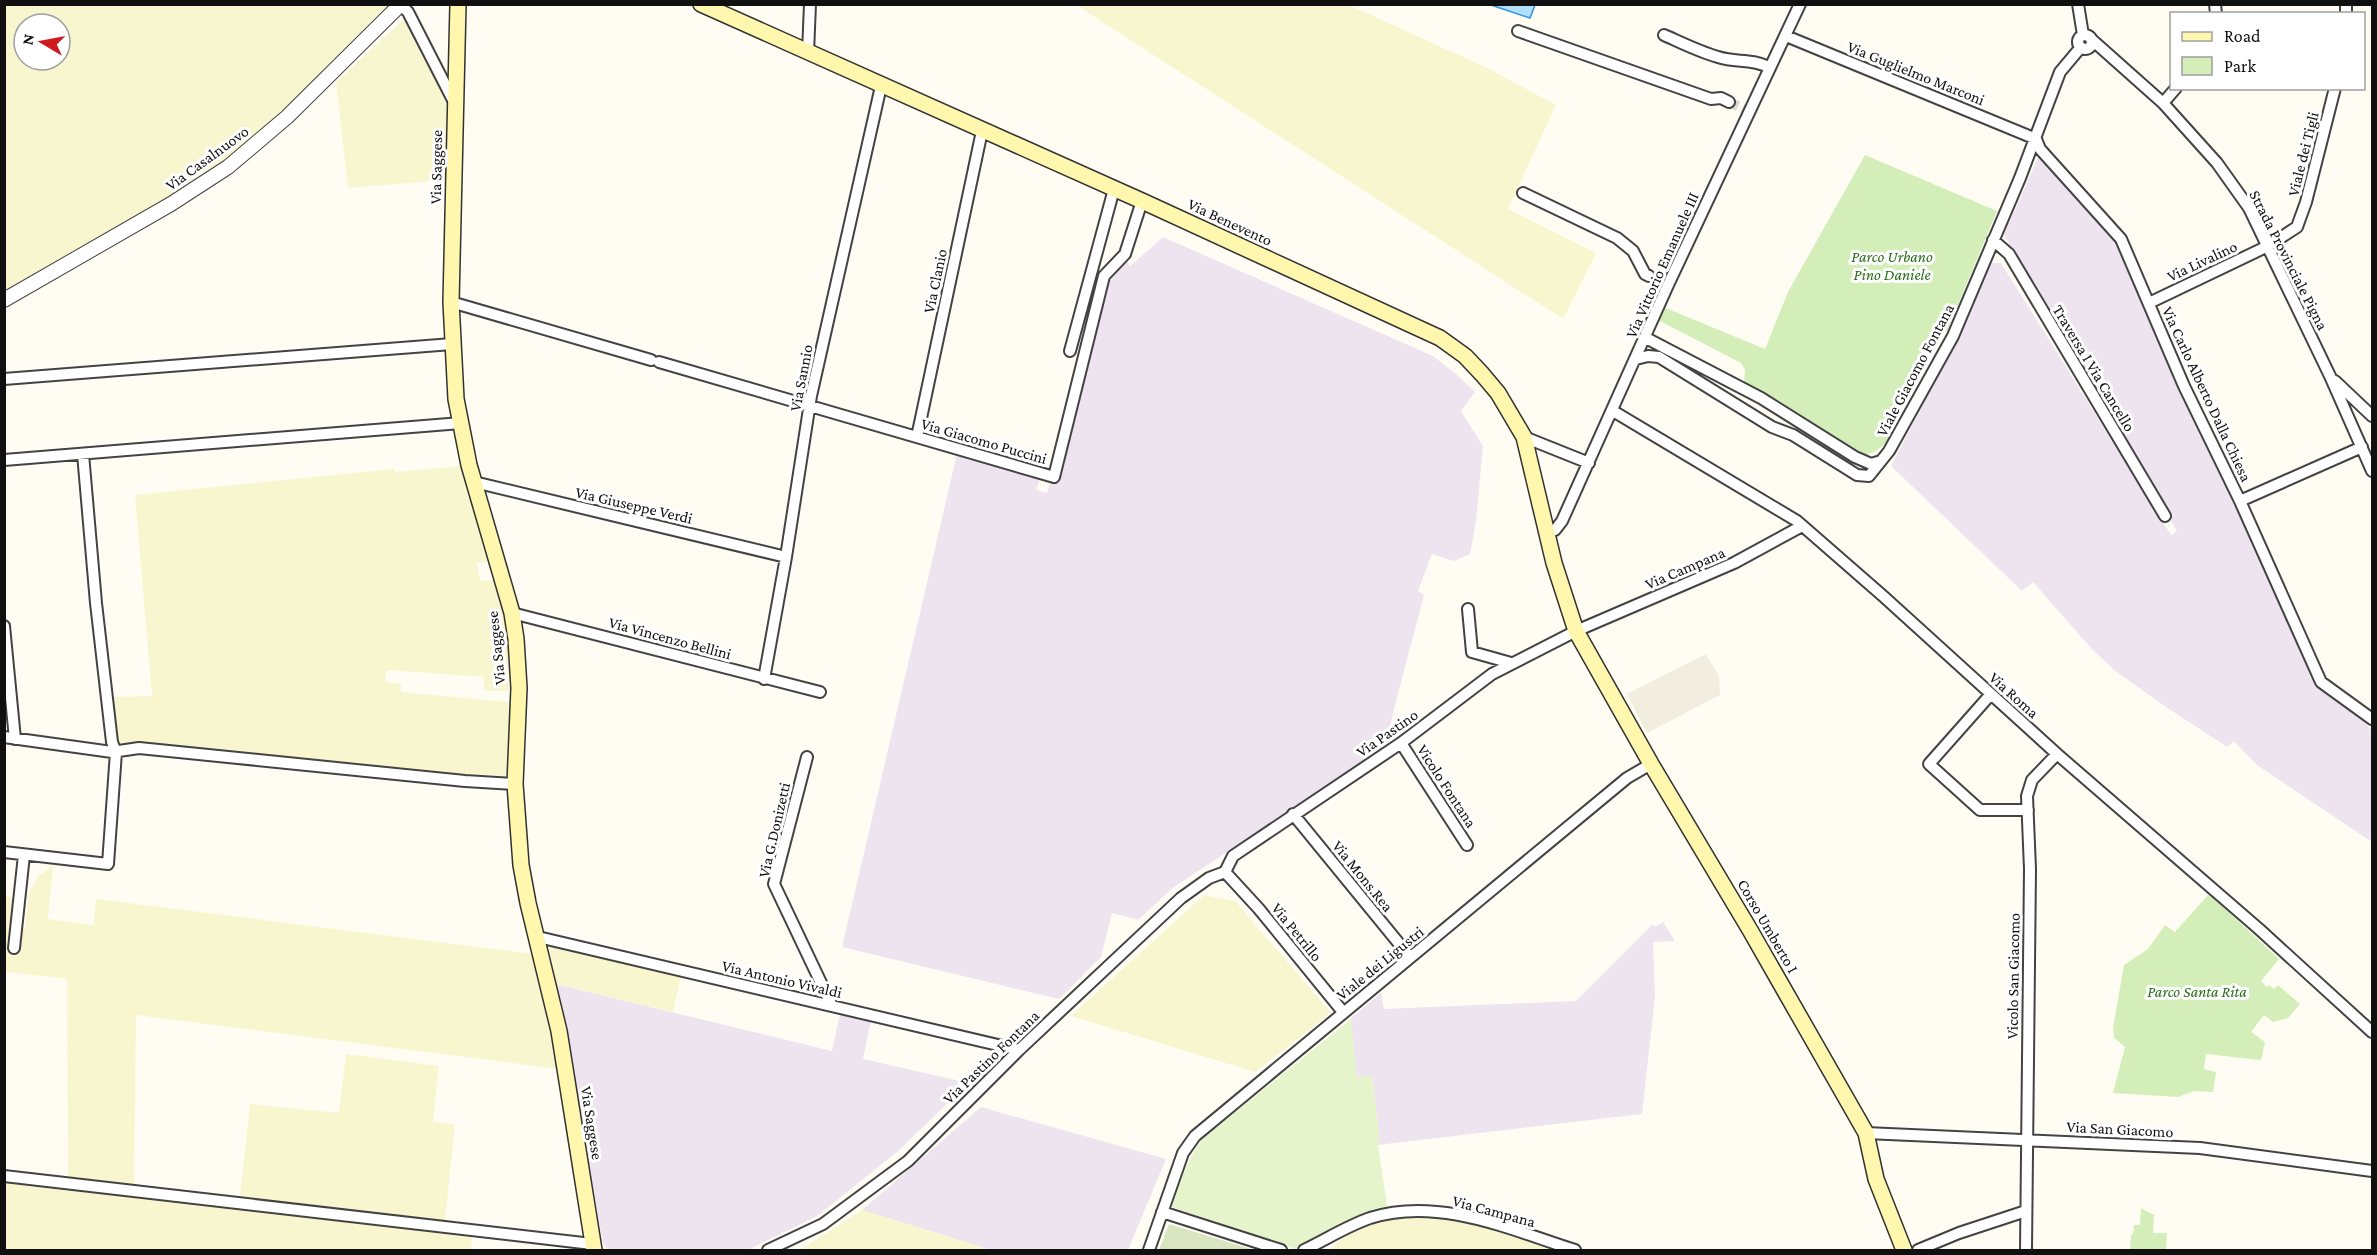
<svg xmlns="http://www.w3.org/2000/svg" width="2377" height="1255" font-family="'Crimson Pro',serif">
	<style>
		.industrial { fill: #eee4ef }
		.farmland { fill: #f8f6cf; fill-rule: evenodd }
		.green { fill: #d3eeb8 }
		.cemetery { fill: #d8e5c0 }
		.pitch { fill: #e5f4ca }
		.plaza { fill: #f1eddf }
		.water { fill: #b2dffc; stroke: #3294da; stroke-width: 1.5 }
		.lines { fill: none; stroke-linecap: round; stroke-linejoin: round }
		.minor-tunnel { stroke: #dbd9d1; stroke-width: 10; stroke-dasharray: 10 5; stroke-linecap: butt }
		.minor-casing { stroke: #434343; stroke-width: 14 }
		.tertiary-casing { stroke: #434343; stroke-width: 16 }
		.secondary-casing { stroke: #323232; stroke-width: 18 }
		.minor { stroke: #fff; stroke-width: 10 }
		.tertiary { stroke: #fff; stroke-width: 14 }
		.secondary { stroke: #fff7ae; stroke-width: 15 }
		.labels { text-anchor: middle; dominant-baseline: central; stroke-width: 6; stroke-linejoin: round; paint-order: stroke }
		.street-label { font-size: 16px; fill: #101010; stroke: #fff }
		.park-label { font-size: 16px; font-style: italic; fill: #296f19; stroke: #fff }
	</style>
	<rect width="100%" height="100%" fill="#fffdf3"/>
	<!-- industrial -->
	<path class="industrial" d="M2038 157 2116 243 2317 685 2360 717 2372 730V842L2257 765 2234 741 2227 747 2157 701 2113 669 2090 647 2033 582 2022 591 1891 466 1950 352 1991 263H2001L2171 535 2177 531 2004 235Z
		M1163 237 1433 356 1457 375 1475 392 1461 411 1483 446 1476 521 1470 554 1454 561 1432 554 1418 591 1424 595 1395 705 1387 740 1388 746 1174 887 1138 920 1112 913 1101 957 1059 999 842 947 957 454 1041 476 1036 490 1047 493 1107 278 1122 253 1130 266Z
		M1663 922 1675 941 1653 942 1655 997 1642 1114 1378 1145 1379 1134 1372 1076 1357 1078 1350 1019 1381 993 1384 1009 1576 1001 1653 924 1655 927Z
		M556 984 832 1051 840 1014 865 1019 871 1020 863 1059 969 1083 897 1152 817 1216 748 1250H608L603 1243Z
		M981 1107 1166 1159 1128 1250H991L862 1210Z"/>
	<!-- farmland -->
	<path class="farmland" d="M4 5H392L277 121 214 172 5 296ZM24 24H60V60H24Z
		M1076 5H1349L1485 67 1556 105 1508 209 1596 253 1563 319Z
		M405 18 448 107 446 180 348 188 336 82Z
		M461 466 490 561 477 563 480 581 495 580 502 602 508 646 509 691H484V677L387 670 385 682 401 684V692L507 702 510 704 507 771 505 776 361 767 165 746 126 744 118 741 113 697 152 696 135 495 394 469 395 472Z
		M53 865 48 919 94 925 96 899 534 954 558 1069 136 1015 134 1187 68 1179 67 979 5 972V896L14 898 10 926 25 928 29 893 38 877Z
		M1204 895 1235 901 1331 1013 1255 1072 1071 1016Z
		M548 944 681 976 673 1012 556 984Z
		M346 1054 439 1066 433 1122 455 1124 445 1221 240 1197 250 1104 339 1113Z
		M5 1180 320 1216 472 1236 471 1250H5Z
		M862 1210 991 1250H800Z
		M1434 1216 1472 1222 1557 1250H1331L1339 1241 1370 1223 1396 1218Z"/>
	<!-- green -->
	<path class="green" d="M1865 155 1997 211 1947 331 1938 328 1893 416 1900 420C1891 436 1885 449 1866 455L1744 382 1745 370 1741 363 1658 320 1663 307 1765 349 1788 292Z
		M2209 894 2279 959 2261 981 2267 987 2269 985 2274 989 2278 985 2300 1004 2288 1018 2273 1022 2264 1015 2251 1032 2265 1042 2261 1060 2206 1054 2204 1069 2216 1072 2213 1092 2194 1091 2178 1097 2113 1093 2125 1047 2114 1038 2113 1028 2124 965 2148 949 2165 925 2175 932Z
		M2141 1208 2154 1215 2153 1233H2167L2166 1250H2130L2131 1234H2133L2134 1225H2140Z"/>
	<!-- cemetery -->
	<path class="cemetery" d="M1169 1224 1254 1250H1159Z"/>
	<!-- pitch -->
	<path class="pitch" d="M1351 1019 1357 1078 1372 1075 1379 1134 1378 1145 1388 1212 1362 1217 1295 1249 1172 1207C1181 1182 1187 1157 1205 1137Z"/>
	<!-- plaza -->
	<path class="plaza" d="M1706 654 1719 676 1720 695 1647 733 1627 694Z"/>
	<!-- water -->
	<path class="water" d="M1491 5 1535 4V5L1530 18Z"/>
	<g class="lines">
		<!-- minor-tunnel -->
		<path class="minor-tunnel" d="M1729 102 1744 109
			M1649 276 1665 283"/>
		<!-- minor casing -->
		<g class="minor-casing">
			<path id="minor" d="M2078 4 2083 35
				M2215 4 2216 14
				M401 5 408 12 455 104
				M2346 14V4
				M1518 31 1711 99 1721 98 1729 102
				M1664 35C1682 43 1700 52 1718 57 1736 63 1750 58 1769 67
				M2078 42a7 7 0 1 1 14 0a7 7 0 1 1-14 0Z
				M1786 36 2036 139
				M2090 38 2163 103 2217 163 2249 208 2330 376 2372 471
				M808 53 810 4
				M2163 103 2176 88
				M2036 139 2040 149 2121 239 2184 386 2240 501 2321 682 2372 719
				M1523 193 1617 238 1633 251 1645 274 1649 276
				M1993 240 2009 254 2165 516
				M451 302 651 360
				M2149 303 2268 246 2297 227 2306 202 2335 88
				M1646 338 1761 398 1855 457 1871 464 1881 461
				M1070 351 1114 189
				M1636 359 1648 356 1659 357 1772 427 1793 435 1857 475 1869 476 1889 451 1953 336 2020 178 2060 72 2081 47
				M659 362 1054 477 1104 276 1125 254 1142 201
				M4 379 452 344
				M2335 381 2372 416
				M1613 411 1797 521 1883 596 2057 754 2259 929 2372 1032
				M917 437 982 131
				M1524 437 1589 463
				M4 460 461 423
				M474 482 786 557
				M2240 501 2362 447
				M1548 532 1555 530 1562 521 1668 285 1800 4
				M1468 609 1472 652 1511 663
				M512 613 820 692
				M4 626 15 739
				M764 679 786 557 811 396 881 86
				M1991 694 1929 764 1980 810H2028
				M4 737 112 752 139 748 465 781 515 784
				M1401 743 1467 845
				M807 757 774 884 832 1006
				M1293 814 1410 957
				M4 852 108 864 116 752 112 742 96 603 83 454
				M1225 872 1233 856 1401 743 1492 674 1576 631 1734 563 1802 526
				M1225 872 1259 909 1343 1012
				M538 937 1019 1050
				M14 948 24 855
				M1866 1133 2200 1148 2372 1171
				M4 1176 592 1244
				M1162 1212 1281 1250
				M768 1250 823 1224 908 1161 1019 1050 1181 898 1209 878 1225 872
				M1149 1250 1183 1153 1195 1136 1627 778 1651 764
				M1304 1250C1325 1240 1347 1226 1370 1218 1439 1196 1511 1230 1575 1250
				M1918 1250 1959 1233 2026 1211
				M2026 1250 2030 869 2027 796 2032 780 2057 754"/>
		</g>
		<!-- tertiary casing -->
		<g class="tertiary-casing">
			<path id="tertiary" d="M4 300 171 204 228 167 287 117 401 4"/>
		</g>
		<!-- secondary casing -->
		<g class="secondary-casing">
			<path id="secondary" d="M458 4 451 302 456 399 469 465 512 613 516 639 519 688 515 784 521 865 528 903 559 1031 594 1250
				M701 4 1142 201 1440 338 1465 356 1482 374 1498 393 1524 437 1554 563 1576 631 1651 764 1750 930 1866 1133 1876 1179 1904 1250"/>
		</g>
		<!-- minor -->
		<use href="#minor" class="minor"/>
		<!-- tertiary -->
		<use href="#tertiary" class="tertiary"/>
		<!-- secondary -->
		<use href="#secondary" class="secondary"/>
	</g>
	<g class="labels">
		<!-- street labels -->
		<g class="street-label">
			<text transform="translate(1916 73) rotate(22)">Via Guglielmo Marconi</text>
			<text transform="translate(2303 154) rotate(-76)">Viale dei Tigli</text>
			<text transform="translate(207 158) rotate(-36)">Via Casalnuovo</text>
			<text transform="translate(436 167) rotate(-89)">Via Saggese</text>
			<text transform="translate(1230 222) rotate(25)">Via Benevento</text>
			<text transform="translate(2289 260) rotate(63)">Strada Provinciale Pigna</text>
			<text transform="translate(2202 261) rotate(-25)">Via Livalino</text>
			<text transform="translate(1662 265) rotate(-66)">Via Vittorio Emanuele III</text>
			<text transform="translate(935 281) rotate(-78)">Via Clanio</text>
			<text transform="translate(2094 368) rotate(59)">Traversa I Via Cancello</text>
			<text transform="translate(1915 370) rotate(-62)">Viale Giacomo Fontana</text>
			<text transform="translate(801 378) rotate(-79)">Via Sannio</text>
			<text transform="translate(2207 394) rotate(65)">Via Carlo Alberto Dalla Chiesa</text>
			<text transform="translate(984 441) rotate(16)">Via Giacomo Puccini</text>
			<text transform="translate(634 505) rotate(13)">Via Giuseppe Verdi</text>
			<text transform="translate(1685 568) rotate(-23)">Via Campana</text>
			<text transform="translate(670 638) rotate(15)">Via Vincenzo Bellini</text>
			<text transform="translate(496 648) rotate(-96)">Via Saggese</text>
			<text transform="translate(2014 695) rotate(42)">Via Roma</text>
			<text transform="translate(1387 733) rotate(-35)">Via Pastino</text>
			<text transform="translate(1447 786) rotate(57)">Vicolo Fontana</text>
			<text transform="translate(774 830) rotate(-77)">Via G.Donizetti</text>
			<text transform="translate(1363 876) rotate(51)">Via Mons.Rea</text>
			<text transform="translate(1768 926) rotate(60)">Corso Umberto I</text>
			<text transform="translate(1297 932) rotate(51)">Via Petrillo</text>
			<text transform="translate(1380 963) rotate(-39)">Viale dei Ligustri</text>
			<text transform="translate(2013 976) rotate(-89)">Vicolo San Giacomo</text>
			<text transform="translate(782 979) rotate(13)">Via Antonio Vivaldi</text>
			<text transform="translate(991 1057) rotate(-44)">Via Pastino Fontana</text>
			<text transform="translate(592 1123) rotate(81)">Via Saggese</text>
			<text transform="translate(2120 1129) rotate(3)">Via San Giacomo</text>
			<text transform="translate(1494 1211) rotate(15)">Via Campana</text>
		</g>
		<!-- park labels -->
		<g class="park-label">
			<text x="1892" y="256">Parco Urbano<tspan x="1892" dy="18">Pino Daniele</tspan></text>
			<text x="2197" y="991">Parco Santa Rita</text>
		</g>
	</g>
	<!-- border -->
	<rect width="2377" height="1255" fill="none" stroke="#101010" stroke-width="12"/>
	<!-- legend -->
	<rect x="2170" y="12" width="195" height="78" fill="#ffffff" stroke="#9f9f9f" stroke-width="1.5"/>
	<rect x="2182" y="32" width="30" height="9" fill="#fff7ae" stroke="#9f9f9f" stroke-width="1.5"/>
	<text x="2224" y="42" font-size="18" fill="#101010">Road</text>
	<rect x="2182" y="57" width="30" height="18" fill="#d3eeb8" stroke="#9f9f9f" stroke-width="1.5"/>
	<text x="2224" y="72" font-size="18" fill="#101010">Park</text>
	<!-- north arrow -->
	<g transform="translate(42 42) rotate(280)"><circle r="28" fill="#ffffff" stroke="#9f9f9f" stroke-width="1.5"/>
	<path d="M0-4.5L10 22L0 15L-10 22Z" fill="#ce191f"/>
	<text y="-9" font-size="16" font-weight="bold" text-anchor="middle" fill="#101010">N</text>
	</g>
</svg>
